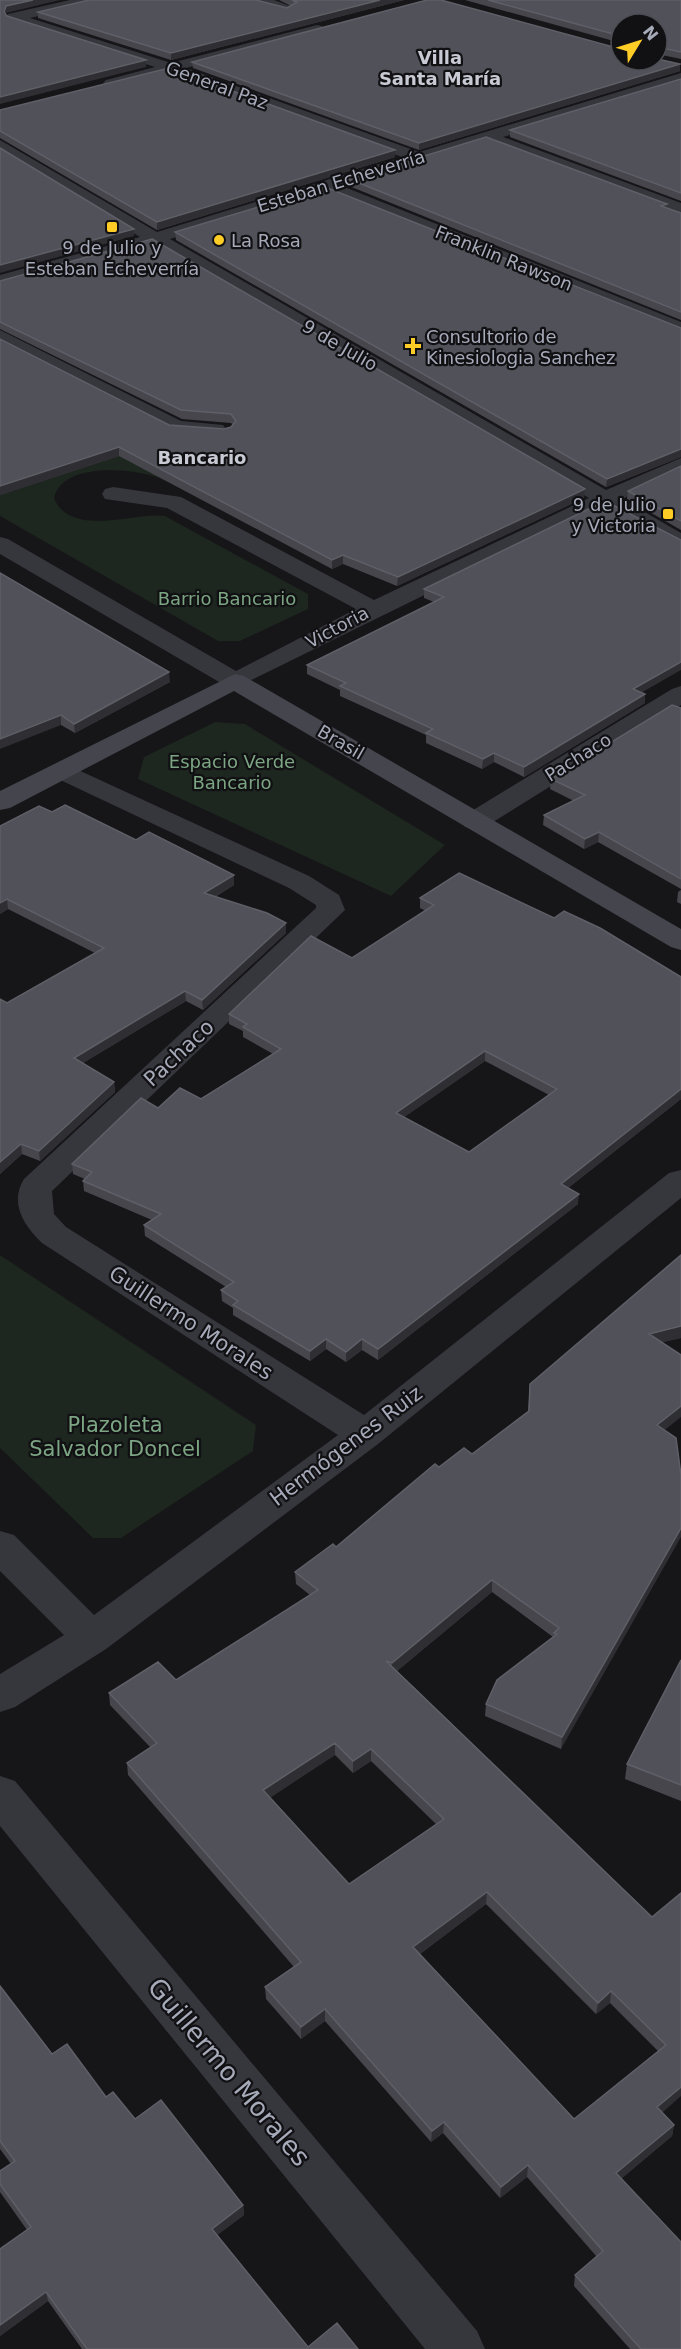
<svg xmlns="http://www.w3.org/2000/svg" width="681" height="2349" font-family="'DejaVu Sans',sans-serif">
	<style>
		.green { fill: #1d261f }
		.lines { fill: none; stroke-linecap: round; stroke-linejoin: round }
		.street { fill: #36363d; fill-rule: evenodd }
		.secondary { fill: #44454d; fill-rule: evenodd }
		.wall { fill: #47464d; fill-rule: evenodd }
		.shaded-wall { fill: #2f2e33 }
		.building { fill: #515159; stroke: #5f5f68; stroke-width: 1.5; fill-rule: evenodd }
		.poi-dot { fill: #ffcd26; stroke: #111013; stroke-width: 2 }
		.labels { text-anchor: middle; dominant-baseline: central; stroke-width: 4.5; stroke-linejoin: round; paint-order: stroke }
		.far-neighbourhood-label { font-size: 18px; font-weight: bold; fill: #c8cad4; stroke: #111013 }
		.far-street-label { font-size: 18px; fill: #a6aab9; stroke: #111013 }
		.far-poi-label { font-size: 18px; fill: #a6aab9; stroke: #111013; text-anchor: start }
		.far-park-label { font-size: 18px; fill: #7ca583; stroke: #111013 }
		.street-label { font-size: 21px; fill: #a6aab9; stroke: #111013 }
		.park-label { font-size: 21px; fill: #7ca583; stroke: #111013 }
		.near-street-label { font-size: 26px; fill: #a6aab9; stroke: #111013 }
	</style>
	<rect width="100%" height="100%" fill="#161518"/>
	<!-- green -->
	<path class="green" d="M397 402 166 481C142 468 62 460 54 498 71 539 137 511 165 516L308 594V609L240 641H218L0 516V495L167 440Z
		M215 722 245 724 445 845 391 896 138 779 144 757Z
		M0 1255 256 1425 253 1451 121 1538H93L0 1448Z"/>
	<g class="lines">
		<!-- street -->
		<path class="street" d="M70 0H95L93 3 30 18 171 63 317 25 322 26V32L186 68 419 152 681 73V83L503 137 681 203V214L486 142 342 186 681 322V335L325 192 170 239 606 490 681 458V472L622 499 681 533V549L604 507 235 688 226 686 0 554V537L8 539 236 671 356 609 167 508 105 499 102 494 105 489 113 487 181 497 374 600 589 498 153 244 0 287V275L140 237 0 152V140L157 232 402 157 170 72 111 88 106 86 103 83 106 80 155 67 8 20 6 17 8 14Z
			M251 0H274L295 8 288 12 253 3Z
			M0 330 181 421 223 425 226 429 223 433 216 435 170 431 0 344Z
			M681 686V705L485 827 475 829 465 827 461 821 465 815 672 689Z
			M63 763 309 876 339 895 345 910 52 1191 54 1214 66 1227 364 1415 669 1173 681 1170V1198L378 1444 106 1649 15 1707 0 1712V1674L64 1635 0 1571V1531L14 1535 94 1615 338 1435 42 1243C24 1226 9 1203 24 1179L316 908V905L289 888 54 777 50 771 54 765Z
			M0 1776 15 1781 477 2331 485 2349H425L0 1826Z"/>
		<!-- secondary -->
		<path class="secondary" d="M235 674 244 676 681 929V950L671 947 234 691 10 808 0 810V791Z"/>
	</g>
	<!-- wall -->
	<path class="wall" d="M279 0H404L171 60 38 18V12L287 8 291 6Z
		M465 0H681V59L657 54V24H621V43Z
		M192 62 680 64V71L419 150 193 68Z
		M681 79V201L510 137V130Z
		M0 110 395 150V157L157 230 0 138Z
		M349 179 667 208 681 213V320L349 186Z
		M175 232 681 328V457L606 487 176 240Z
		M0 281 584 498 397 586 343 564 332 569 119 456 0 495V339L169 425 224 429 231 427 233 425 231 423 182 419 0 329Z
		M681 466V530L627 499 628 491Z
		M605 501 645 703 524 777 494 762 482 769 426 743V735L340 696V690L307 674V665L434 602 424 598V589Z
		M0 573 170 682 75 733 61 725Z
		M681 708V889L598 842 584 849 543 825 544 815 574 801 550 789 551 779Z
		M52 812 136 840 234 885 215 897 286 923V933L203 1010 186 1001 83 1063 114 1082 115 1092 40 1161 22 1154 0 1174 7 1003 95 953 8 909 0 914Z
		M459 873 681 1099 568 1188 578 1204 378 1360 362 1350 346 1362 326 1349 310 1361 233 1315V1308L222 1301 221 1290 226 1287 145 1236 144 1225 152 1220 84 1191 83 1181 85 1179 73 1174 72 1164 158 1108 201 1099 273 1054 243 1037V1031L229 1024V1014L352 958 426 911 420 908V898ZM485 1061 549 1095 469 1152 404 1117Z
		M681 890V904L677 902 678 892Z
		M681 1255V1338L662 1342 664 1430 561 1749 485 1716 486 1704 553 1637 492 1592 397 1671 652 1917 681 1893 662 2113 674 2125 672 2136 622 2178 681 2349H630L574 2286 575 2275 597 2257 527 2177 500 2198 443 2133 431 2142 325 2021 301 2039 266 1999 265 1987 294 1967 128 1775 127 1763 151 1748 110 1705 109 1693 176 1680 310 1595 296 1584 295 1572 336 1547 439 1467 472 1454 528 1411 530 1384ZM335 1755 353 1773 371 1761 436 1824 349 1884 270 1797ZM486 1904 596 2014 610 2003 658 2051 574 2119 420 1954Z
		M681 1660V1801L625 1779 627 1764Z
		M0 1986 52 2054 135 2119 243 2205 244 2215 217 2235 308 2347 358 2349H82L48 2301 0 2336V2249L27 2230 0 2192V2171L11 2164 0 2149Z"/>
	<!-- shaded-wall -->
	<path class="shaded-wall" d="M33 0H60L6 13 4 18V12L6 6Z
		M380 0H404L171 60V53Z
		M146 60V67L0 104V97Z
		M680 64V71L419 150V143Z
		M395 150V157L157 230V222Z
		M134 229V236L0 273V265Z
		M119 447V456L0 495V486Z
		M681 449V457L606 487 607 479Z
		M585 489 584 498 397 586 398 577Z
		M343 555V564L332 569V560Z
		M681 662V670L632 698 633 689Z
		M169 672 170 682 75 733 74 724Z
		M645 694V703L524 777V767Z
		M61 715V725L0 749V739Z
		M494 753V762L482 769 483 759Z
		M599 832 598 842 584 849 585 839Z
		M234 875V885L204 903V893Z
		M7 899 8 909 0 914V903Z
		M286 923V933L203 1010 202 1000Z
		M185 991 186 1001 75 1068 74 1058Z
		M485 1051V1061L396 1123V1113Z
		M114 1082 115 1092 40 1161 39 1151Z
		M681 1089V1099L560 1194 561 1184Z
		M21 1144 22 1154 0 1174V1162Z
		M579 1194 578 1204 378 1360V1349Z
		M681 1326V1338L648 1346 649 1334Z
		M326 1339V1349L310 1361V1351Z
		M362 1339V1350L346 1362V1352Z
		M681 1406V1417L656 1437 657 1425Z
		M681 1528V1537L561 1749 562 1737Z
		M492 1580V1592L392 1675V1663Z
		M335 1743V1755L264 1802 263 1790Z
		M371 1749V1761L353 1773V1761Z
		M487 1892 486 1904 413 1959V1947Z
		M611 1991 610 2003 596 2014 598 2003Z
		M325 2009V2021L301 2039V2027Z
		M681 2087V2096L655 2119 657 2107Z
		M444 2122 443 2133 431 2142 432 2131Z
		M674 2125 672 2136 615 2184 616 2173Z
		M528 2165 527 2177 500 2198 501 2187Z
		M243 2205 244 2215 213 2238 212 2229Z
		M46 2292 48 2301 0 2336V2325Z"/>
	<!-- building -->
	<path class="building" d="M0 0H33L6 6 4 12 7 16 146 60 0 97Z
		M89 0H256L287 8 297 2 292 0H380L171 53 38 12Z
		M427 0H441L621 49V60H657V59L680 64 419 143 192 62Z
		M488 0H681V52L657 47V24H621V36Z
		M169 68 395 150 157 222 0 131V110Z
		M681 79V193L510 130Z
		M486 137 667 204 661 206 681 213V312L349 179Z
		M0 148 134 229 0 265Z
		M325 187 681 328V449L607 479 175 232Z
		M152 239 585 489 398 577 343 555 332 560 119 447 0 486V339L169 425 224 429 231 427 236 421 231 414 181 410 0 322V281Z
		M681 466V521L628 491Z
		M605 501 681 540V662L633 689 645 694 524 767 494 753 483 759 426 733 433 729 340 686 346 683 307 665 444 597 424 589Z
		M0 573 169 672 74 724 61 715 0 739Z
		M672 705 681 708V879L599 832 585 839 544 815 585 795 551 779Z
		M65 805 136 840 149 832 234 875 204 893 267 913 286 923 202 1000 185 991 74 1058 114 1082 39 1151 21 1144 0 1162V999L7 1003 104 948 7 899 0 903V826L39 806 52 812Z
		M459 873 554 918 564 911 600 928 681 977V1089L561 1184 579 1194 378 1349 362 1339 346 1352 326 1339 310 1351 233 1305 238 1301 221 1290 234 1282 144 1225 161 1214 83 1181 92 1172 72 1164 141 1098 158 1108 180 1088 201 1099 281 1049 243 1027 247 1024 229 1014 311 936 352 958 434 905 420 898ZM485 1051 557 1089 469 1152 396 1113Z
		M681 1255V1326L649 1334 681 1355V1406L657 1425 676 1438 681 1475V1528L562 1737 486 1704 497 1680 557 1634 554 1633 559 1628 492 1580 392 1663 386 1661 652 1917 681 1893V2087L657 2107 674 2125 616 2173 681 2242V2349H641L575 2275 603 2251 528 2165 501 2187 444 2122 432 2131 325 2009 301 2027 265 1987 301 1962 127 1763 157 1743 109 1693 158 1662 176 1680 318 1590 295 1572 333 1544 336 1547 435 1464 439 1467 464 1448 472 1454 529 1411 530 1384ZM335 1743 353 1761 371 1749 444 1819 349 1884 263 1790ZM487 1892 598 2003 611 1991 666 2045 574 2119 413 1947Z
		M681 1660V1785L627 1764Z
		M0 1986 52 2054 67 2044 106 2097 113 2092 135 2119 161 2100 243 2205 212 2229 308 2347 337 2323 358 2349H87L46 2292 0 2325V2249L31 2227 0 2184V2171L15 2161 0 2141Z"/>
	<!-- markers -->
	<g class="poi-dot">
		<rect x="106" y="221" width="12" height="12" rx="3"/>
		<circle cx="219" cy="240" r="6"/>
		<path d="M410 337h6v6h6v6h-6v6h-6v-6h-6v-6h6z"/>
		<rect x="662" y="508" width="12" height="12" rx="3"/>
	</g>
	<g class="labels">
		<!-- far-neighbourhood labels -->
		<g class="far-neighbourhood-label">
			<text x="440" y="57">Villa<tspan x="440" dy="21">Santa María</tspan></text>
			<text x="202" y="457">Bancario</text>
		</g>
		<!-- far-street labels -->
		<g class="far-street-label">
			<text transform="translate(217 85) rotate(20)">General Paz</text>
			<text transform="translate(341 181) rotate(-17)">Esteban Echeverría</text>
			<text transform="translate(504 258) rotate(22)">Franklin Rawson</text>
			<text transform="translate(340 345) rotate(30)">9 de Julio</text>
			<text transform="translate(337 627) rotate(-28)">Victoria</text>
			<text transform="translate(341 742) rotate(30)">Brasil</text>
			<text transform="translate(578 757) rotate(-32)">Pachaco</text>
		</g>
		<!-- far-poi labels -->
		<g class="far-poi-label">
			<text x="231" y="240">La Rosa</text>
			<text x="112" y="247" text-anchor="middle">9 de Julio y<tspan x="112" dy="21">Esteban Echeverría</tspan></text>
			<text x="426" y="336">Consultorio de<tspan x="426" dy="21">Kinesiologia Sanchez</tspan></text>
			<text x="656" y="504" text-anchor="end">9 de Julio<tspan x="656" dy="21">y Victoria</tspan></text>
		</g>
		<!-- far-park labels -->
		<g class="far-park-label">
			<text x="227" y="598">Barrio Bancario</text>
			<text x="232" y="761">Espacio Verde<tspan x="232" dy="21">Bancario</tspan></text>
		</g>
		<!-- street labels -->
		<g class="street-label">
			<text transform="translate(179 1053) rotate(-43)">Pachaco</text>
			<text transform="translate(191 1323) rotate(33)">Guillermo Morales</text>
			<text transform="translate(346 1446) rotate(-37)">Hermógenes Ruiz</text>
		</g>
		<!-- park labels -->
		<g class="park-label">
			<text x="115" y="1425">Plazoleta<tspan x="115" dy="24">Salvador Doncel</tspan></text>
		</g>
		<!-- near-street labels -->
		<g class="near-street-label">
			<text transform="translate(229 2072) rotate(50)">Guillermo Morales</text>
		</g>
	</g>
	<!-- north arrow -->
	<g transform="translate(639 42) rotate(52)"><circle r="28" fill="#111013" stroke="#4d4e55" stroke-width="1.5"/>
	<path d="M0-4.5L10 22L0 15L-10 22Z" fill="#ffcd26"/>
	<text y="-9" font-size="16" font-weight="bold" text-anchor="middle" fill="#a6aab9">N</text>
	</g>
</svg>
